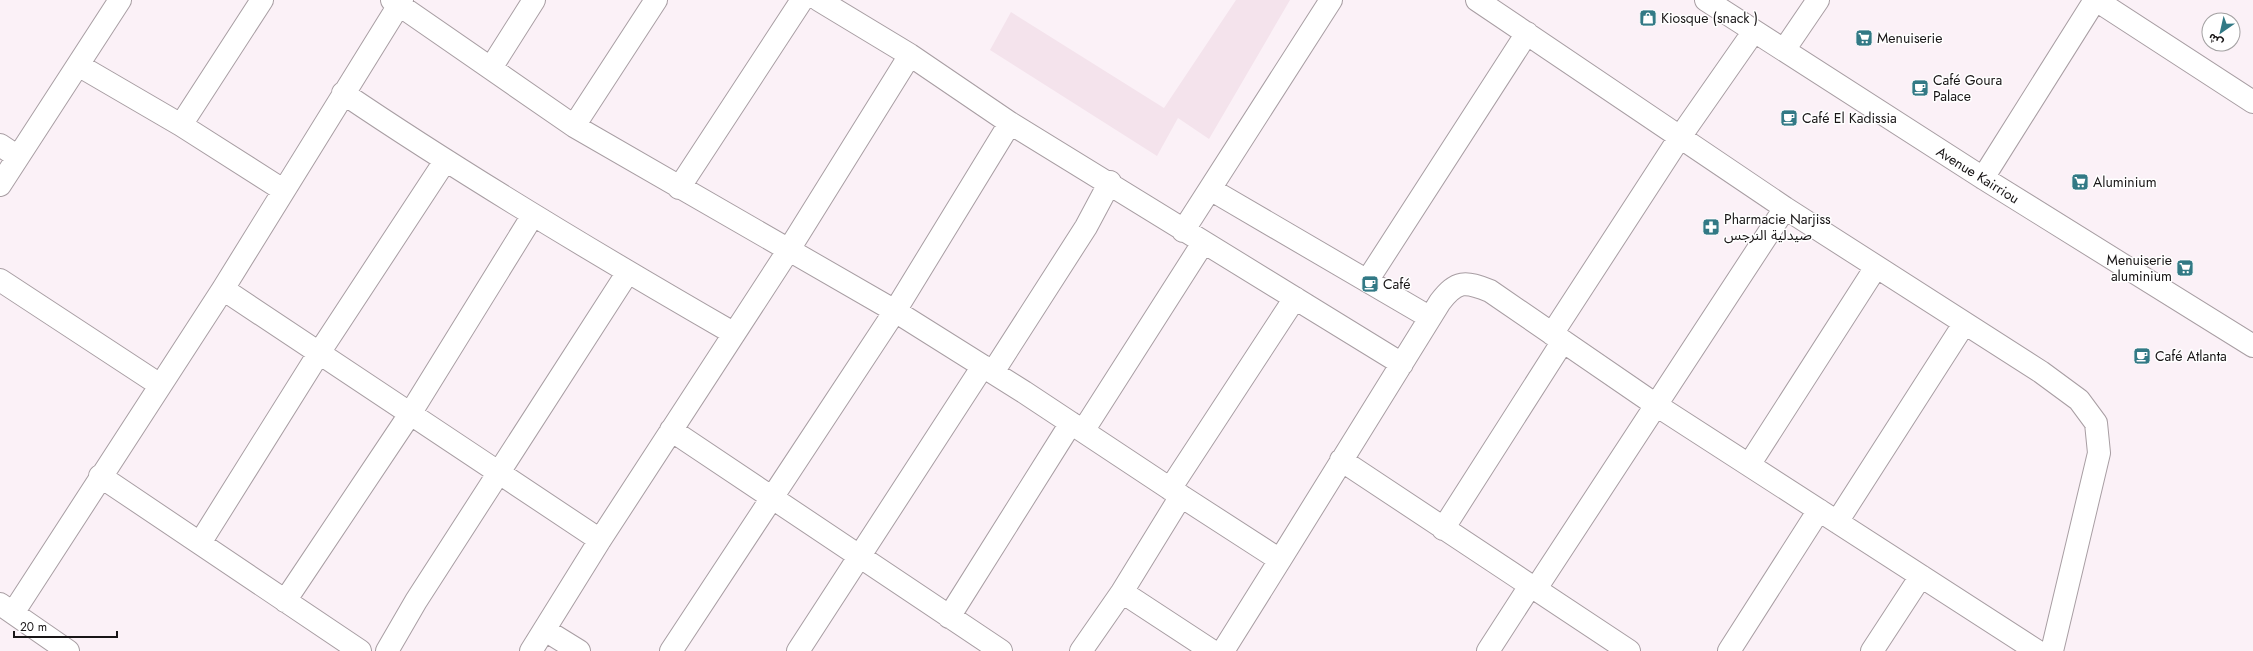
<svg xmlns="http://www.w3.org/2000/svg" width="2253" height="651" font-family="Jost,'Noto Sans Arabic',sans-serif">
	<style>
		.built { fill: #f4e3ec }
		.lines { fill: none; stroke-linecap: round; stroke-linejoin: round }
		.minor-casing { stroke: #a89ea3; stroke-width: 24 }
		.minor { stroke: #fff; stroke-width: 22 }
		.labels { text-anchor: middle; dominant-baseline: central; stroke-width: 3; stroke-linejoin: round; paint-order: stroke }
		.poi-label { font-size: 14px; fill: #181516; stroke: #fff; text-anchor: start }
		.street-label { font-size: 14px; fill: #181516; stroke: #fff }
	</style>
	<rect width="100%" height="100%" fill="#fbf1f7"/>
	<!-- built -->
	<path class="built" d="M1236 0H1290L1209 139 1178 118 1157 156 990 50 1011 12 1164 108Z"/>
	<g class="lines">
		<!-- minor casing -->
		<g class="minor-casing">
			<path id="minor" d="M392 0 574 126 895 311 1024 392 1181 496
				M819 0 910 55 1010 123 1402 364
				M1477 0 1785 208 2041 372 2079 400 2096 423 2099 453 2052 651
				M1706 0 1983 178 2253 346
				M2096 0 2253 102
				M1784 50 1818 0
				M78 65 181 125 283 190
				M491 68 534 0
				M343 93C470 179 601 257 733 333
				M181 125 262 0
				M574 126 656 0
				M0 145 18 157
				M1983 178 2095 0
				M0 185 120 0
				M679 188 802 0
				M1210 189 1429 317
				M1183 231 1331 0
				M0 280 160 385
				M1367 281 1527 33
				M223 289 600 540
				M1552 334 1680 137 1754 31
				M993 372 1086 227 1110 182
				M671 430 1001 651
				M1083 431 1203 243
				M1341 460 1629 651
				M1749 465 1876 267
				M100 476 360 651
				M1170 489 1295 298
				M1837 522 1964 324
				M1443 529 1563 341
				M200 543 319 353 445 161
				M1280 560 1440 302C1457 280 1465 281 1490 291L1656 405 2037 651
				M1535 590 1785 208
				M1122 592 1212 651
				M285 601 410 414 533 215
				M0 604 68 651
				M13 613 223 289 402 0
				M949 617 1071 423
				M545 630 579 651
				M387 651 416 601 628 272
				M531 651 600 540 788 251 910 55
				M671 651 895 311 1010 123
				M798 651 983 366
				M1081 651 1122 592 1181 496 1280 560 1223 651
				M1488 651 1530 586
				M1729 651 1819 510
				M1872 651 1921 576"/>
		</g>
		<!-- minor -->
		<use href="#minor" class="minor"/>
	</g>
	<!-- icons -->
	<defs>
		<g id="shop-square" transform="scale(0.9)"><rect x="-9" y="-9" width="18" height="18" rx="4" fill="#327985" stroke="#fff"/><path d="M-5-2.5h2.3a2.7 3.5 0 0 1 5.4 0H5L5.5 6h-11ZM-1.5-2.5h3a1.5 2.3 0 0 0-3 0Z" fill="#fff"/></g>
		<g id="supermarket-square" transform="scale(0.9)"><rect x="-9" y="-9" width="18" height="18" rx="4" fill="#327985" stroke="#fff"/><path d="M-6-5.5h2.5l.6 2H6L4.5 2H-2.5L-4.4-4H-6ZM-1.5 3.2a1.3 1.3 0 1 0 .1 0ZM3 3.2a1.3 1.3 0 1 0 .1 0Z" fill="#fff"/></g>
		<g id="cafe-square" transform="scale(0.9)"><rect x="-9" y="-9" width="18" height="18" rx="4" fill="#327985" stroke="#fff"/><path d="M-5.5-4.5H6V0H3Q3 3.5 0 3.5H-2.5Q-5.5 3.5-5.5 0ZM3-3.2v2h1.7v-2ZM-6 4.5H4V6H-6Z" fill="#fff"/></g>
		<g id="pharmacy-square" transform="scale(0.9)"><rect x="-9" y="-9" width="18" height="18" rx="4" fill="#327985" stroke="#fff"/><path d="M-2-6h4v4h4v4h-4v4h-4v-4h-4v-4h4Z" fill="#fff"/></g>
	</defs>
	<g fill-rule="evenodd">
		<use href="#shop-square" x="1648" y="18"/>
		<use href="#supermarket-square" x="1864" y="38"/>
		<use href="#cafe-square" x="1920" y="88"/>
		<use href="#cafe-square" x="1789" y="118"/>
		<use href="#supermarket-square" x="2080" y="182"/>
		<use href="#pharmacy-square" x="1711" y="227"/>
		<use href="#supermarket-square" x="2185" y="268"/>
		<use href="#cafe-square" x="1370" y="284"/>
		<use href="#cafe-square" x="2142" y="356"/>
	</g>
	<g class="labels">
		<!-- poi labels -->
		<g class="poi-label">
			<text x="1661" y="18">Kiosque (snack )</text>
			<text x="1877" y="38">Menuiserie</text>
			<text x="1933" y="80">Café Goura<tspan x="1933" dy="16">Palace</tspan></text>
			<text x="1802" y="118">Café El Kadissia</text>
			<text x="2093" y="182">Aluminium</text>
			<text x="1724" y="219">Pharmacie Narjiss<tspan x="1724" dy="16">صيدلية النرجس</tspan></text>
			<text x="2172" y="260" text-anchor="end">Menuiserie<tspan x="2172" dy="16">aluminium</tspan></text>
			<text x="1383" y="284">Café</text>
			<text x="2155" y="356">Café Atlanta</text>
		</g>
		<!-- street labels -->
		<g class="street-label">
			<text transform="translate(1978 175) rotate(32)">Avenue Kairriou</text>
		</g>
	</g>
	<!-- north arrow -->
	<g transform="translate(2221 32) rotate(214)"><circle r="19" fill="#ffffff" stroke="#a3a1a2"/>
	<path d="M0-3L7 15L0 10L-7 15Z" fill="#327985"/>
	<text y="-6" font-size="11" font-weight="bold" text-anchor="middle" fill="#181516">ش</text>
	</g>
	<!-- scale -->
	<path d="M14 631v6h103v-6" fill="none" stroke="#181516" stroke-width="2"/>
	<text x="20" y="631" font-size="12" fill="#181516" stroke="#ffffff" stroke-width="3" paint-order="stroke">20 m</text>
</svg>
